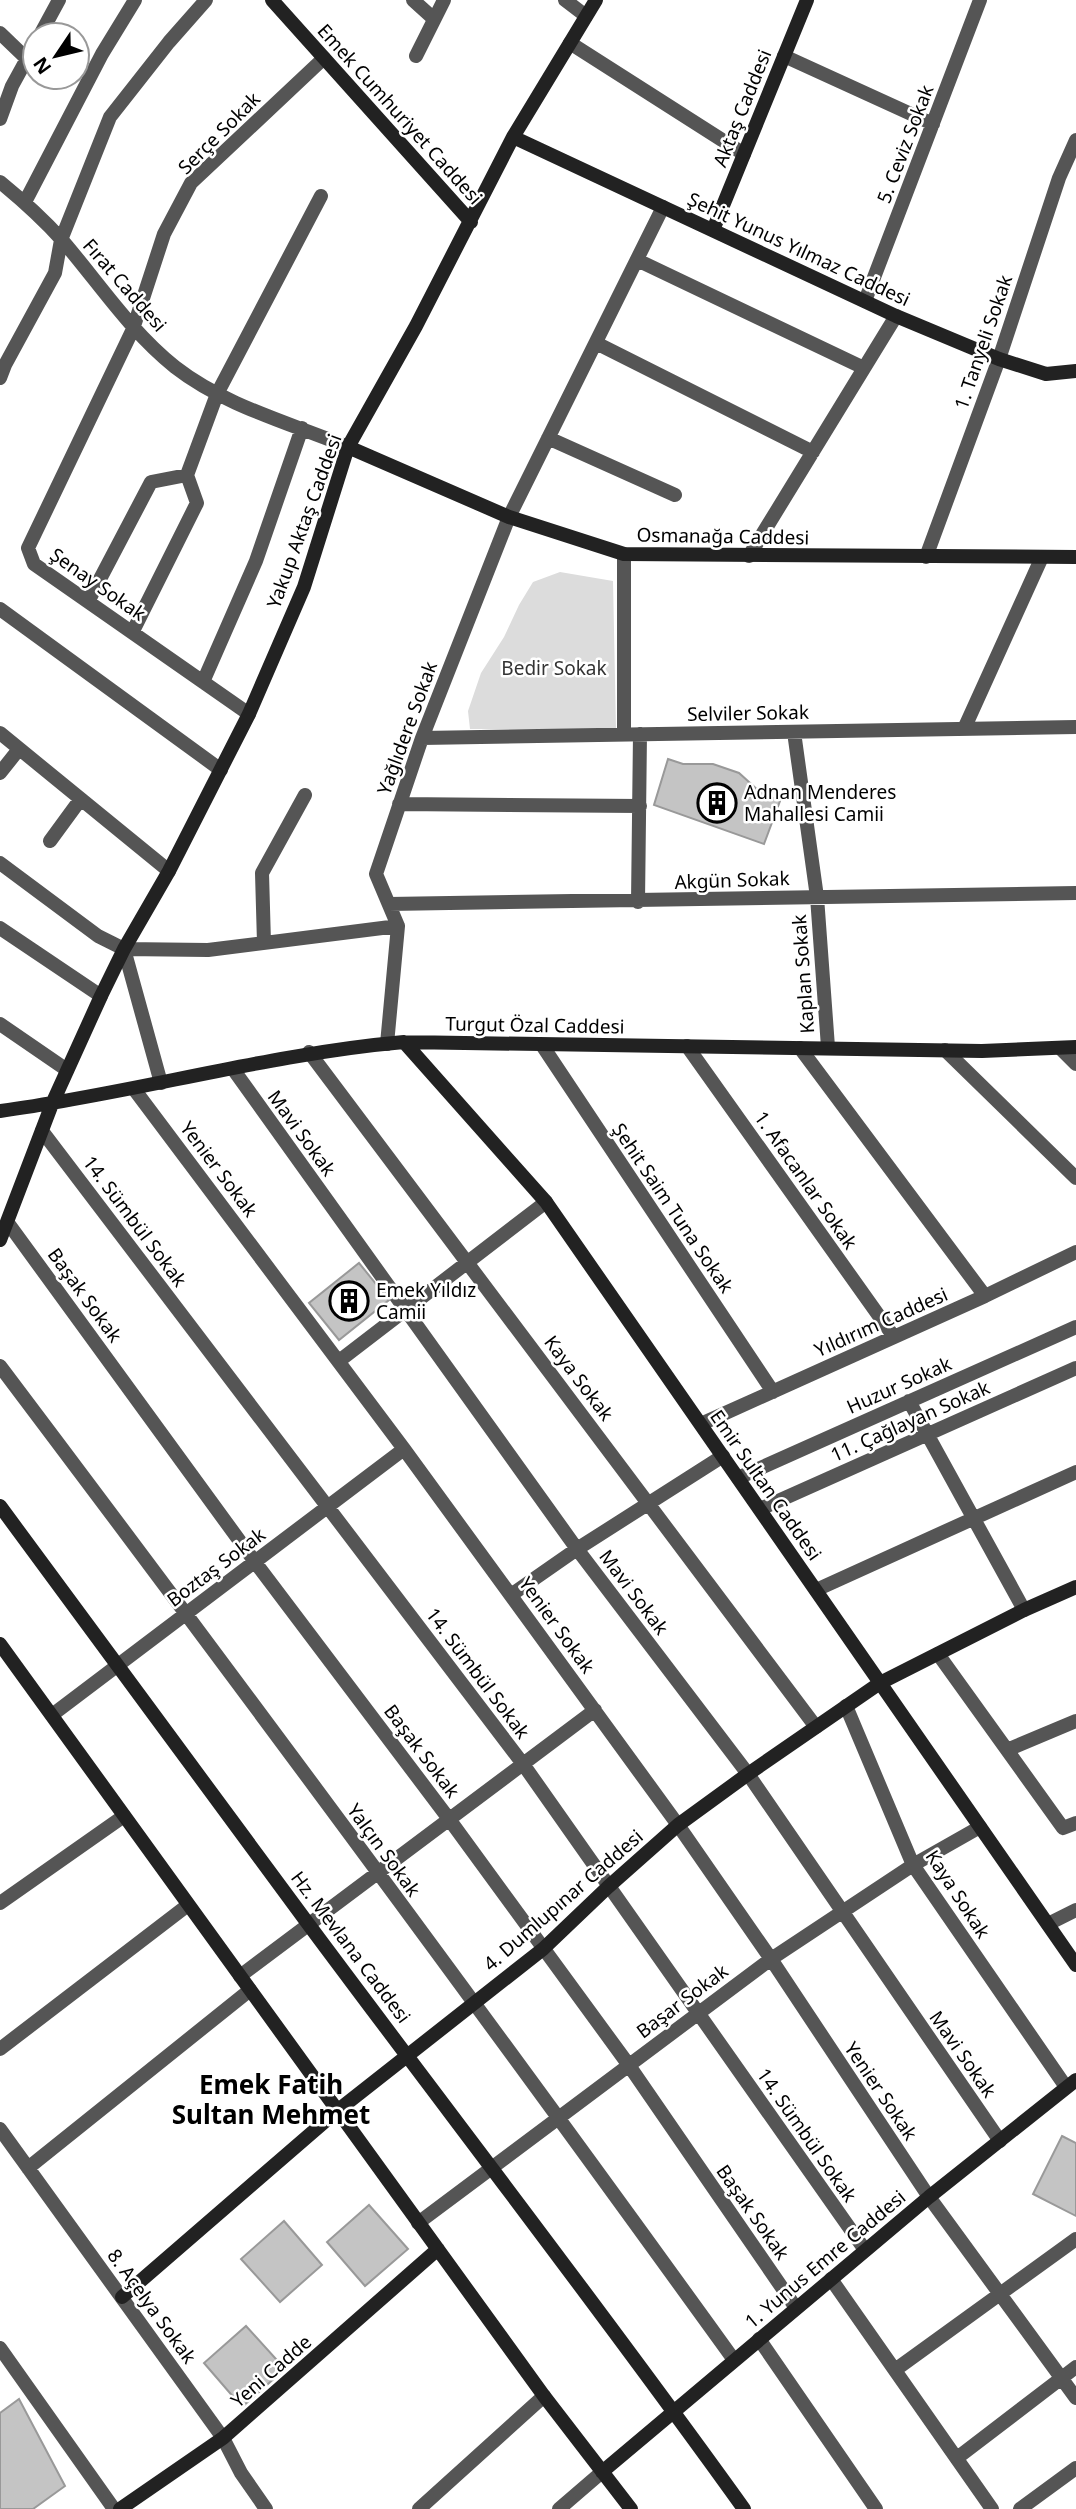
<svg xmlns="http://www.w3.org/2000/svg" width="1076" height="2509" font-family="'Noto Sans',sans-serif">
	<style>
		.green { fill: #dcdcdc }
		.building { fill: #c4c4c4; stroke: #999; stroke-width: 2 }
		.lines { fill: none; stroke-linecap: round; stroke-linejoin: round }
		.street { stroke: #555; stroke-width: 14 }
		.secondary { stroke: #222; stroke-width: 14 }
		.labels { text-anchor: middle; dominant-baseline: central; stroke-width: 5; stroke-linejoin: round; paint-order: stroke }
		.street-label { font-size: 19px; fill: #000; stroke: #fff }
		.park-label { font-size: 19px; fill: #333; stroke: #fff }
		.poi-label { font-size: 19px; fill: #000; stroke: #fff; text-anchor: start }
		.district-label { font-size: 26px; font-weight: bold; fill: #000; stroke: #fff }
	</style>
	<rect width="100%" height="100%" fill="#fff"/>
	<!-- green -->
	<path class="green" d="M560 572 613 581 616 729H470L468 711 481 673 504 637 519 605 533 582Z"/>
	<!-- building -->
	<path class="building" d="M668 759 683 764H713L739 773 760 792 780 801 764 844 654 805Z
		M359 1263 389 1300 339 1340 309 1303Z
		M1062 2136 1076 2143V2216L1033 2194Z
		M369 2205 408 2249 365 2286 327 2242Z
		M284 2221 322 2265 280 2302 241 2259Z
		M246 2326 285 2369 242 2407 204 2363Z
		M19 2399 65 2486 33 2509H0V2413Z"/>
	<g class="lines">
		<!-- street -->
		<path class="street" d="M413 0 434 19
			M565 0 586 16
			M0 33 27 59
			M40 35 59 0
			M570 43 744 154
			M416 56 444 0
			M784 56 933 124
			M0 119 12 86 35 44
			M0 182C22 200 43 219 62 240 99 283 130 331 175 367 225 406 290 423 348 447
			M25 202 102 54 135 0
			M637 260 864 368
			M865 301 980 0
			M596 343 813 452
			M0 378 5 365 55 273 61 240 110 117 169 42 206 0
			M548 438 675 495
			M749 556 896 316
			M926 557 999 359 1059 178 1076 140
			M89 600 151 482 187 475 217 394 321 196
			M0 609 221 770
			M133 631 197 503 187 475
			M203 682 256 561 302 428
			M249 714 34 564 28 548 133 329 164 234 191 183 324 58
			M964 729 1042 557
			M794 732 817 897 828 1047
			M0 733 169 871
			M624 735V554
			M422 738 1076 727
			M0 773 19 749
			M399 804 640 806
			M50 841 80 800
			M0 863 98 936 124 949 208 950 398 926
			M638 902 640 734
			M389 904 1076 893
			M0 928 101 996
			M264 943 262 873 305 795
			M124 949 161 1083
			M0 1024 67 1070
			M387 1044 398 926 376 874 422 738 509 517 663 207
			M542 1045 773 1392
			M687 1046 894 1337
			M800 1048 985 1296
			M1060 1048 1076 1064
			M945 1050 1076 1178
			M309 1052 816 1727
			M233 1069 577 1549 748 1774 1000 2141
			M134 1089 404 1449 678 1825 771 1959 929 2197 1076 2398
			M42 1131 523 1764 865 2250
			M8 1223 255 1562 449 1819 628 2064 796 2308
			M339 1361 546 1202
			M0 1366C248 1695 493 2026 734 2360
			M909 1401 1024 1610
			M701 1424 985 1296 1076 1252
			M738 1478 1076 1327
			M760 1509 1076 1368
			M816 1590 1076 1472
			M511 1595 577 1549 723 1456
			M938 1654 1063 1828 1076 1823
			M846 1706 913 1865 1066 2087
			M52 1715 404 1449
			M1007 1750 1076 1721
			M0 1903 124 1816
			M1048 1924 1076 1910
			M240 1976 595 1710
			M0 2049 188 1905
			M0 2129 223 2438 241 2473 266 2509
			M28 2168 250 1990
			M418 2223 771 1959 913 1865 980 1827
			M831 2279 992 2509
			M759 2339 876 2509
			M0 2348 114 2509
			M895 2370 1076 2239
			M957 2458 1076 2367
			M419 2509 544 2396
			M559 2509 602 2472
			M1020 2509 1076 2468"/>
		<!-- secondary -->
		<path class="secondary" d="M272 0 471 222
			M513 137 896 316 999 359 1046 374 1076 371
			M713 230 807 0
			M348 447 509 517 624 554 1076 557
			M404 1042 546 1202 1076 1965
			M0 1111C135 1093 267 1054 404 1042L982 1051 1076 1047
			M0 1240 52 1104 101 996 124 949 169 871 249 714 304 587 348 447 416 326 513 137 596 0
			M0 1506C104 1645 205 1786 309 1925 454 2120 603 2312 744 2509
			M0 1644 544 2396 631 2509
			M122 2297 337 2111 543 1949 608 1887 678 1825 748 1774 880 1683 1024 1610 1076 1587
			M602 2472 929 2197 1076 2080
			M120 2509 223 2438 438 2249"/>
	</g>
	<!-- icons -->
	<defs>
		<g id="building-ring" transform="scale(2.0125)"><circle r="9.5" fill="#fff" stroke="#000" stroke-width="1.5"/><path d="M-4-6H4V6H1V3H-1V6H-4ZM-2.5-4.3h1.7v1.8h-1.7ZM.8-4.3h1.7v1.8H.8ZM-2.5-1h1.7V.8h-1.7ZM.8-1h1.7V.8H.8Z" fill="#000"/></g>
	</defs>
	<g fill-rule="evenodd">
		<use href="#building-ring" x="717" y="803"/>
		<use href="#building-ring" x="349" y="1301"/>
	</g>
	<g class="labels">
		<!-- street labels -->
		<g class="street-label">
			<text transform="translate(742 108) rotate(-68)">Aktaş Caddesi</text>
			<text transform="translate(400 114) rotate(48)">Emek Cumhuriyet Caddesi</text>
			<text transform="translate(219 133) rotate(-45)">Serçe Sokak</text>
			<text transform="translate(905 144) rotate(-69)">5. Ceviz Sokak</text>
			<text transform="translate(799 249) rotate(25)">Şehit Yunus Yılmaz Caddesi</text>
			<text transform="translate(125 285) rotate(49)">Fırat Caddesi</text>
			<text transform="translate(983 342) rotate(-71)">1. Tanyeli Sokak</text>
			<text transform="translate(304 521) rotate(-70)">Yakup Aktaş Caddesi</text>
			<text transform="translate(723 536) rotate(1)">Osmanağa Caddesi</text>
			<text transform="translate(98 584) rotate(35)">Şenay Sokak</text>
			<text transform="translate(748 713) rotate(-1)">Selviler Sokak</text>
			<text transform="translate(407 728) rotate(-70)">Yağlıdere Sokak</text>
			<text transform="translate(732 880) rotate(-2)">Akgün Sokak</text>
			<text transform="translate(803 974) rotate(-94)">Kaplan Sokak</text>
			<text transform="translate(535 1025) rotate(1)">Turgut Özal Caddesi</text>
			<text transform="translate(302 1133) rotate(54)">Mavi Sokak</text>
			<text transform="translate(219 1169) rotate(53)">Yenier Sokak</text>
			<text transform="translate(806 1180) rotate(55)">1. Afacanlar Sokak</text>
			<text transform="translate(673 1208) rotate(56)">Şehit Saim Tuna Sokak</text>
			<text transform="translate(135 1221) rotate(53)">14. Sümbül Sokak</text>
			<text transform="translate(85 1295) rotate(54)">Başak Sokak</text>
			<text transform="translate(881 1322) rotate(-24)">Yıldırım Caddesi</text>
			<text transform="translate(579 1378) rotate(53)">Kaya Sokak</text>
			<text transform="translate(899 1385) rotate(-24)">Huzur Sokak</text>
			<text transform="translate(910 1421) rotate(-24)">11. Çağlayan Sokak</text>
			<text transform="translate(766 1485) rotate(55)">Emir Sultan Caddesi</text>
			<text transform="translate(216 1567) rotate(-37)">Boztaş Sokak</text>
			<text transform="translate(634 1592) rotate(53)">Mavi Sokak</text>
			<text transform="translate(557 1625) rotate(54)">Yenier Sokak</text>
			<text transform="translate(478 1673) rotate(53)">14. Sümbül Sokak</text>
			<text transform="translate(422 1751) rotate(53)">Başak Sokak</text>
			<text transform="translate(384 1850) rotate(54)">Yalçın Sokak</text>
			<text transform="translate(958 1894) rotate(57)">Kaya Sokak</text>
			<text transform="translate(563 1900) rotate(-41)">4. Dumlupınar Caddesi</text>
			<text transform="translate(351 1947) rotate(53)">Hz. Mevlana Caddesi</text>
			<text transform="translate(682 2001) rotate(-37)">Başar Sokak</text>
			<text transform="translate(963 2054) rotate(55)">Mavi Sokak</text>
			<text transform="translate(881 2091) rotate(56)">Yenier Sokak</text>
			<text transform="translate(807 2135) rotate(55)">14. Sümbül Sokak</text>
			<text transform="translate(753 2212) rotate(55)">Başak Sokak</text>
			<text transform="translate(825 2259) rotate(-40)">1. Yunus Emre Caddesi</text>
			<text transform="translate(152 2306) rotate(54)">8. Açelya Sokak</text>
			<text transform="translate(271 2371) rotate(-41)">Yeni Cadde</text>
		</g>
		<!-- park labels -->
		<g class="park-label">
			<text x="554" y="668">Bedir Sokak</text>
		</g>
		<!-- poi labels -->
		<g class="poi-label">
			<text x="744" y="792">Adnan Menderes<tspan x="744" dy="22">Mahallesi Camii</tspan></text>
			<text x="376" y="1290">Emek Yıldız<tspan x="376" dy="22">Camii</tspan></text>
		</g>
		<!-- district labels -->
		<g class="district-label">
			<text x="271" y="2084">Emek Fatih<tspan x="271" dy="30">Sultan Mehmet</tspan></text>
		</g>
	</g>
	<!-- north arrow -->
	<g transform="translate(56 56) rotate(235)"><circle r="33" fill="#ffffff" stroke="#999999" stroke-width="2"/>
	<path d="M0-5L12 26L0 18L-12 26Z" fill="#000000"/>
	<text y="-10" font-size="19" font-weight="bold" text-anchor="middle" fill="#000000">N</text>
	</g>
</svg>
